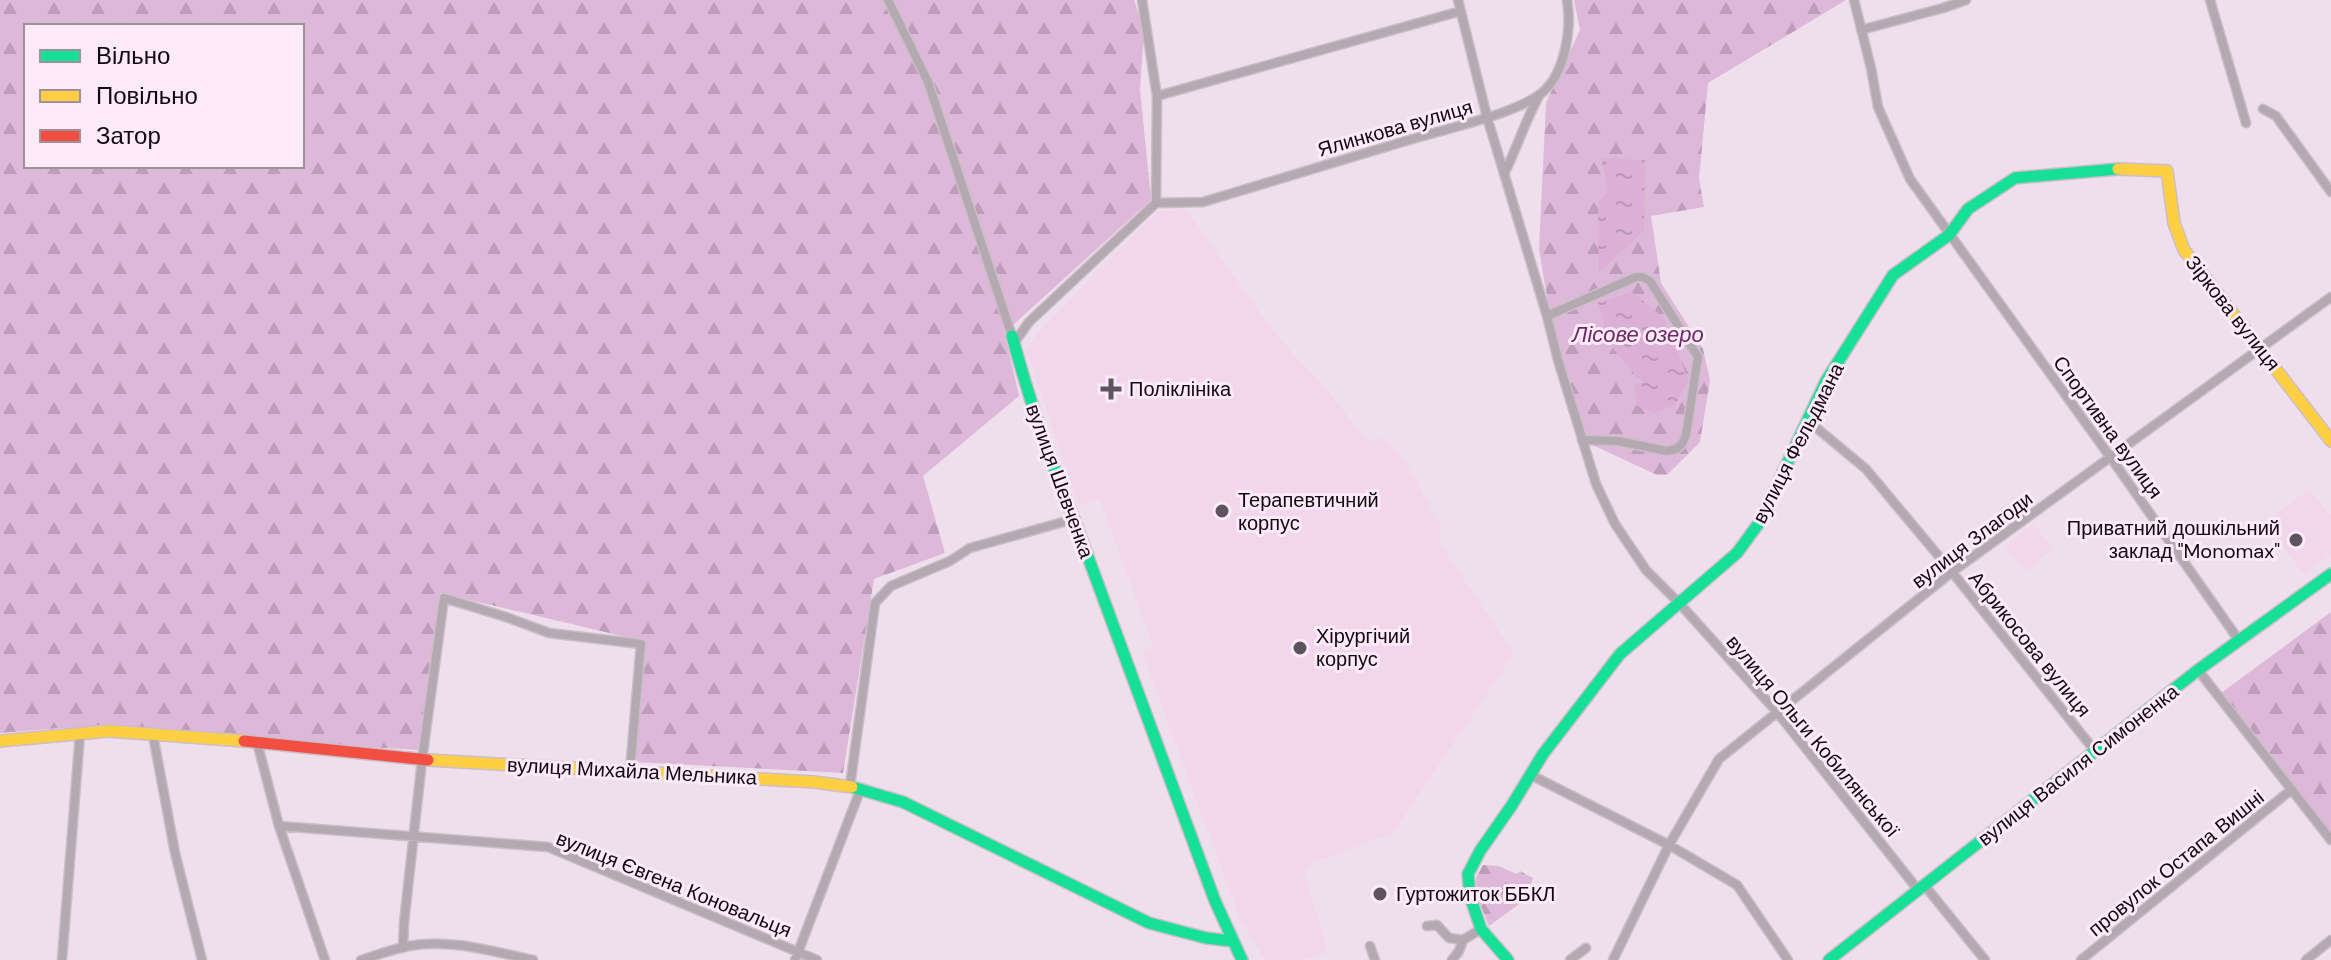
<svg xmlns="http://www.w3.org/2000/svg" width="2331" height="960" font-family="'DM Sans',sans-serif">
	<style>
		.built { fill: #f1d6ec }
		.forest { fill: url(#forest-firs); fill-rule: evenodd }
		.water { fill: url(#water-ripples) }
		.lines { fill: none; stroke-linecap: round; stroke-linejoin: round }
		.street-casing { stroke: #cabec8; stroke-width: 11 }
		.fast-casing { stroke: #cabec8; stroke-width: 14 }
		.slow-casing { stroke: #cabec8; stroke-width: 14 }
		.jam-casing { stroke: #cabec8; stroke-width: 14 }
		.street { stroke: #b4a8b1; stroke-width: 8 }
		.fast { stroke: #16e098; stroke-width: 11 }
		.slow { stroke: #ffcf43; stroke-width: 11 }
		.jam { stroke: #f24e42; stroke-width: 11 }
		.poi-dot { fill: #5f545e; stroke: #fceaf9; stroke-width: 3 }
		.labels { text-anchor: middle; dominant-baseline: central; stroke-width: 6; stroke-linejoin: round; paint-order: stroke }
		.street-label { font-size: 20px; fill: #120911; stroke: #fceaf9 }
		.poi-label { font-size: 20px; fill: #120911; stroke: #fceaf9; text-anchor: start }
		.water-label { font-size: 22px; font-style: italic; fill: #6c2a65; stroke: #fceaf9 }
	</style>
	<defs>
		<pattern id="forest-firs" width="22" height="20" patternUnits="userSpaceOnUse" patternTransform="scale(2)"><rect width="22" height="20" fill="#deb8d9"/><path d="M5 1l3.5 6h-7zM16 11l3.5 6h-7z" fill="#bd9db9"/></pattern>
		<pattern id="water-ripples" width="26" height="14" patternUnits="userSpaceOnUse" patternTransform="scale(2)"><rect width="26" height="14" fill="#dcb0d6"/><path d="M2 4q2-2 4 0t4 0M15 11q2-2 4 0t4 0" fill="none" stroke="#bc96b7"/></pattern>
	</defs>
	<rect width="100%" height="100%" fill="#efdfec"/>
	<!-- built -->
	<path class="built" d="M1184 207 1277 336 1328 391 1368 442 1383 438 1405 461 1441 526 1438 536 1441 546 1514 653 1393 833 1311 863 1304 873 1328 952 1298 960H1265L1240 919 1142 652 1153 647 1100 499 1078 505 1027 352 1037 333 1158 211H1171Z
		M2310 489 2328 514 2331 513V555L2328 557 2288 505Z
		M2287 506 2327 557 2304 574 2265 523Z
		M2033 524 2054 548 2026 571 2005 547Z"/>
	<!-- forest -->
	<path class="forest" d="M0 0H1134L1144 31 1140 89 1151 200 1014 324 1003 326 1019 396 923 476 945 553 874 579 843 773 634 762 643 641 440 593 418 750 61 728 0 733ZM26 26H302V166H26Z
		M1574 0H1846L1708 83 1699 179 1704 207 1651 216 1661 283 1703 349 1710 380 1700 442 1667 475H1657L1582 440 1558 360 1539 250 1546 103 1580 30ZM1631 291 1654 413 1641 383 1598 302Z
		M2331 612V839L2217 696Z
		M1483 865 1498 866 1517 874 1520 871 1533 878 1526 899 1489 926 1477 896 1476 878Z"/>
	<!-- water -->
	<path class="water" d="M1601 158 1645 160 1644 231 1599 272 1598 202 1608 191Z
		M1631 291 1664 318 1689 381 1674 406 1654 413 1637 406 1634 386 1641 382 1609 344 1598 302Z"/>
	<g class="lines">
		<!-- street casing -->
		<g class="street-casing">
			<path id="street" d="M888 0 928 82 1012 336
				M1142 0 1157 96 1156 203
				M1458 0 1487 117 1547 316 1558 360 1596 484 1615 524 1646 570 1680 604 1777 712 1919 891
				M1854 0 1871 68 1878 107 1910 179 2111 458 2238 639
				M2210 0 2246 123
				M1861 30 1943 8 1966 0
				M1157 96 1461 11
				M2263 109 2276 116 2331 192
				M1504 174C1517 148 1525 121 1539 96
				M1156 203 1203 202C1275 180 1347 158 1419 137 1453 127 1510 115 1539 95 1565 77 1572 29 1567 0
				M1547 316 1636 277H1642L1650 281 1698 357 1686 435 1682 444 1676 449 1667 451 1618 441 1582 440
				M1014 343 1029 322 1156 203
				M1807 420 1866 469 1952 572 2095 751
				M2198 670 2331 840
				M153 735 175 853 202 960
				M257 742 279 826 325 960
				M1531 775 1669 845 1737 885 1788 960
				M850 786 875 603 891 586 950 561 970 548 1074 519
				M279 826 548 847 817 960
				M1925 886 1985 960
				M1427 926 1437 925 1449 938 1463 940 1481 929
				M1370 946 1375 960
				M403 948 404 923 422 760 444 598 506 617 549 633 641 644 630 771
				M62 960 80 734
				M361 960C377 955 393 949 409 946 449 938 494 952 533 960
				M795 960 861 788
				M1452 960 1459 951 1463 940
				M1570 960 1586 948
				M1613 960 1669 845 1719 759 1952 572 2331 297
				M2081 960 2291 790
				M2306 960 2331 940"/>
		</g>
		<!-- fast casing -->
		<g class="fast-casing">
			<path id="fast" d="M1012 336C1029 399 1049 459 1074 519L1215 901 1242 960
				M852 787 903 802 1149 923 1206 938 1232 941
				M1508 960 1481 929 1470 896 1468 874 1480 851 1512 805 1543 754 1620 654 1737 553 1759 523 1826 381 1893 275 1949 235 1968 209 2015 178 2118 169
				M1829 960 2198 670 2331 574"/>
		</g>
		<!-- slow casing -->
		<g class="slow-casing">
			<path id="slow" d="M2118 169 2167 171 2174 223 2184 250 2331 441
				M0 741 109 731 244 741
				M428 760 814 782 852 787"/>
		</g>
		<!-- jam casing -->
		<g class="jam-casing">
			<path id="jam" d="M244 741 428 760"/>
		</g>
		<!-- street -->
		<use href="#street" class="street"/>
		<!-- fast -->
		<use href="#fast" class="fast"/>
		<!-- slow -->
		<use href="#slow" class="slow"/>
		<!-- jam -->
		<use href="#jam" class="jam"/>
	</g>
	<!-- markers -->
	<g class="poi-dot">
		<path d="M1107 377h8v8h8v8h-8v8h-8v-8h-8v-8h8z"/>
		<circle cx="1222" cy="511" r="8"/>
		<circle cx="2296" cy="540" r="8"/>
		<circle cx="1300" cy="648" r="8"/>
		<circle cx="1380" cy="894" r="8"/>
	</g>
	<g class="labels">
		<!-- street labels -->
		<g class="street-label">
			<text transform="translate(1395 128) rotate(-16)">Ялинкова вулиця</text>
			<text transform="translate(2233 313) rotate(52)">Зіркова вулиця</text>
			<text transform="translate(2108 427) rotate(54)">Спортивна вулиця</text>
			<text transform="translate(1798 443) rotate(-63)">вулиця Фельдмана</text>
			<text transform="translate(1060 481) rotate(70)">вулиця Шевченка</text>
			<text transform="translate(1972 540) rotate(-37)">вулиця Злагоди</text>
			<text transform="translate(2030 644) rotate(51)">Абрикосова вулиця</text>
			<text transform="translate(1813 736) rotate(50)">вулиця Ольги Кобилянської</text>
			<text transform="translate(2078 765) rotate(-38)">вулиця Василя Симоненка</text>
			<text transform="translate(632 771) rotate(3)">вулиця Михайла Мельника</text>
			<text transform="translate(2176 863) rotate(-39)">провулок Остапа Вишні</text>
			<text transform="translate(674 884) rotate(22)">вулиця Євгена Коновальця</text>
		</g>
		<!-- poi labels -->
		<g class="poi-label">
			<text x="1129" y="389">Поліклініка</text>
			<text x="1238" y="500">Терапевтичний<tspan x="1238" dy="23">корпус</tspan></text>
			<text x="2280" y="528" text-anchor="end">Приватний дошкільний<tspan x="2280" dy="23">заклад "Monomax"</tspan></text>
			<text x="1316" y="636">Хірургічий<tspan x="1316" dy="23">корпус</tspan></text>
			<text x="1396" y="894">Гуртожиток ББКЛ</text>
		</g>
		<!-- water labels -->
		<g class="water-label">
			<text x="1638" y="334">Лісове озеро</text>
		</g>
	</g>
	<!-- legend -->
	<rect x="24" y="24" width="280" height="144" fill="#fceaf9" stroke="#9e909c" stroke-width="2"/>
	<rect x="40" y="50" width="40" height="12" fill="#16e098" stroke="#9e909c" stroke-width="2"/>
	<text x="96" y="64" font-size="24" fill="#120911">Вільно</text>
	<rect x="40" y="90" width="40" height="12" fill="#ffcf43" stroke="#9e909c" stroke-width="2"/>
	<text x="96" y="104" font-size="24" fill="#120911">Повільно</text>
	<rect x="40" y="130" width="40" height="12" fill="#f24e42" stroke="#9e909c" stroke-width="2"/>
	<text x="96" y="144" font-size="24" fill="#120911">Затор</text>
</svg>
